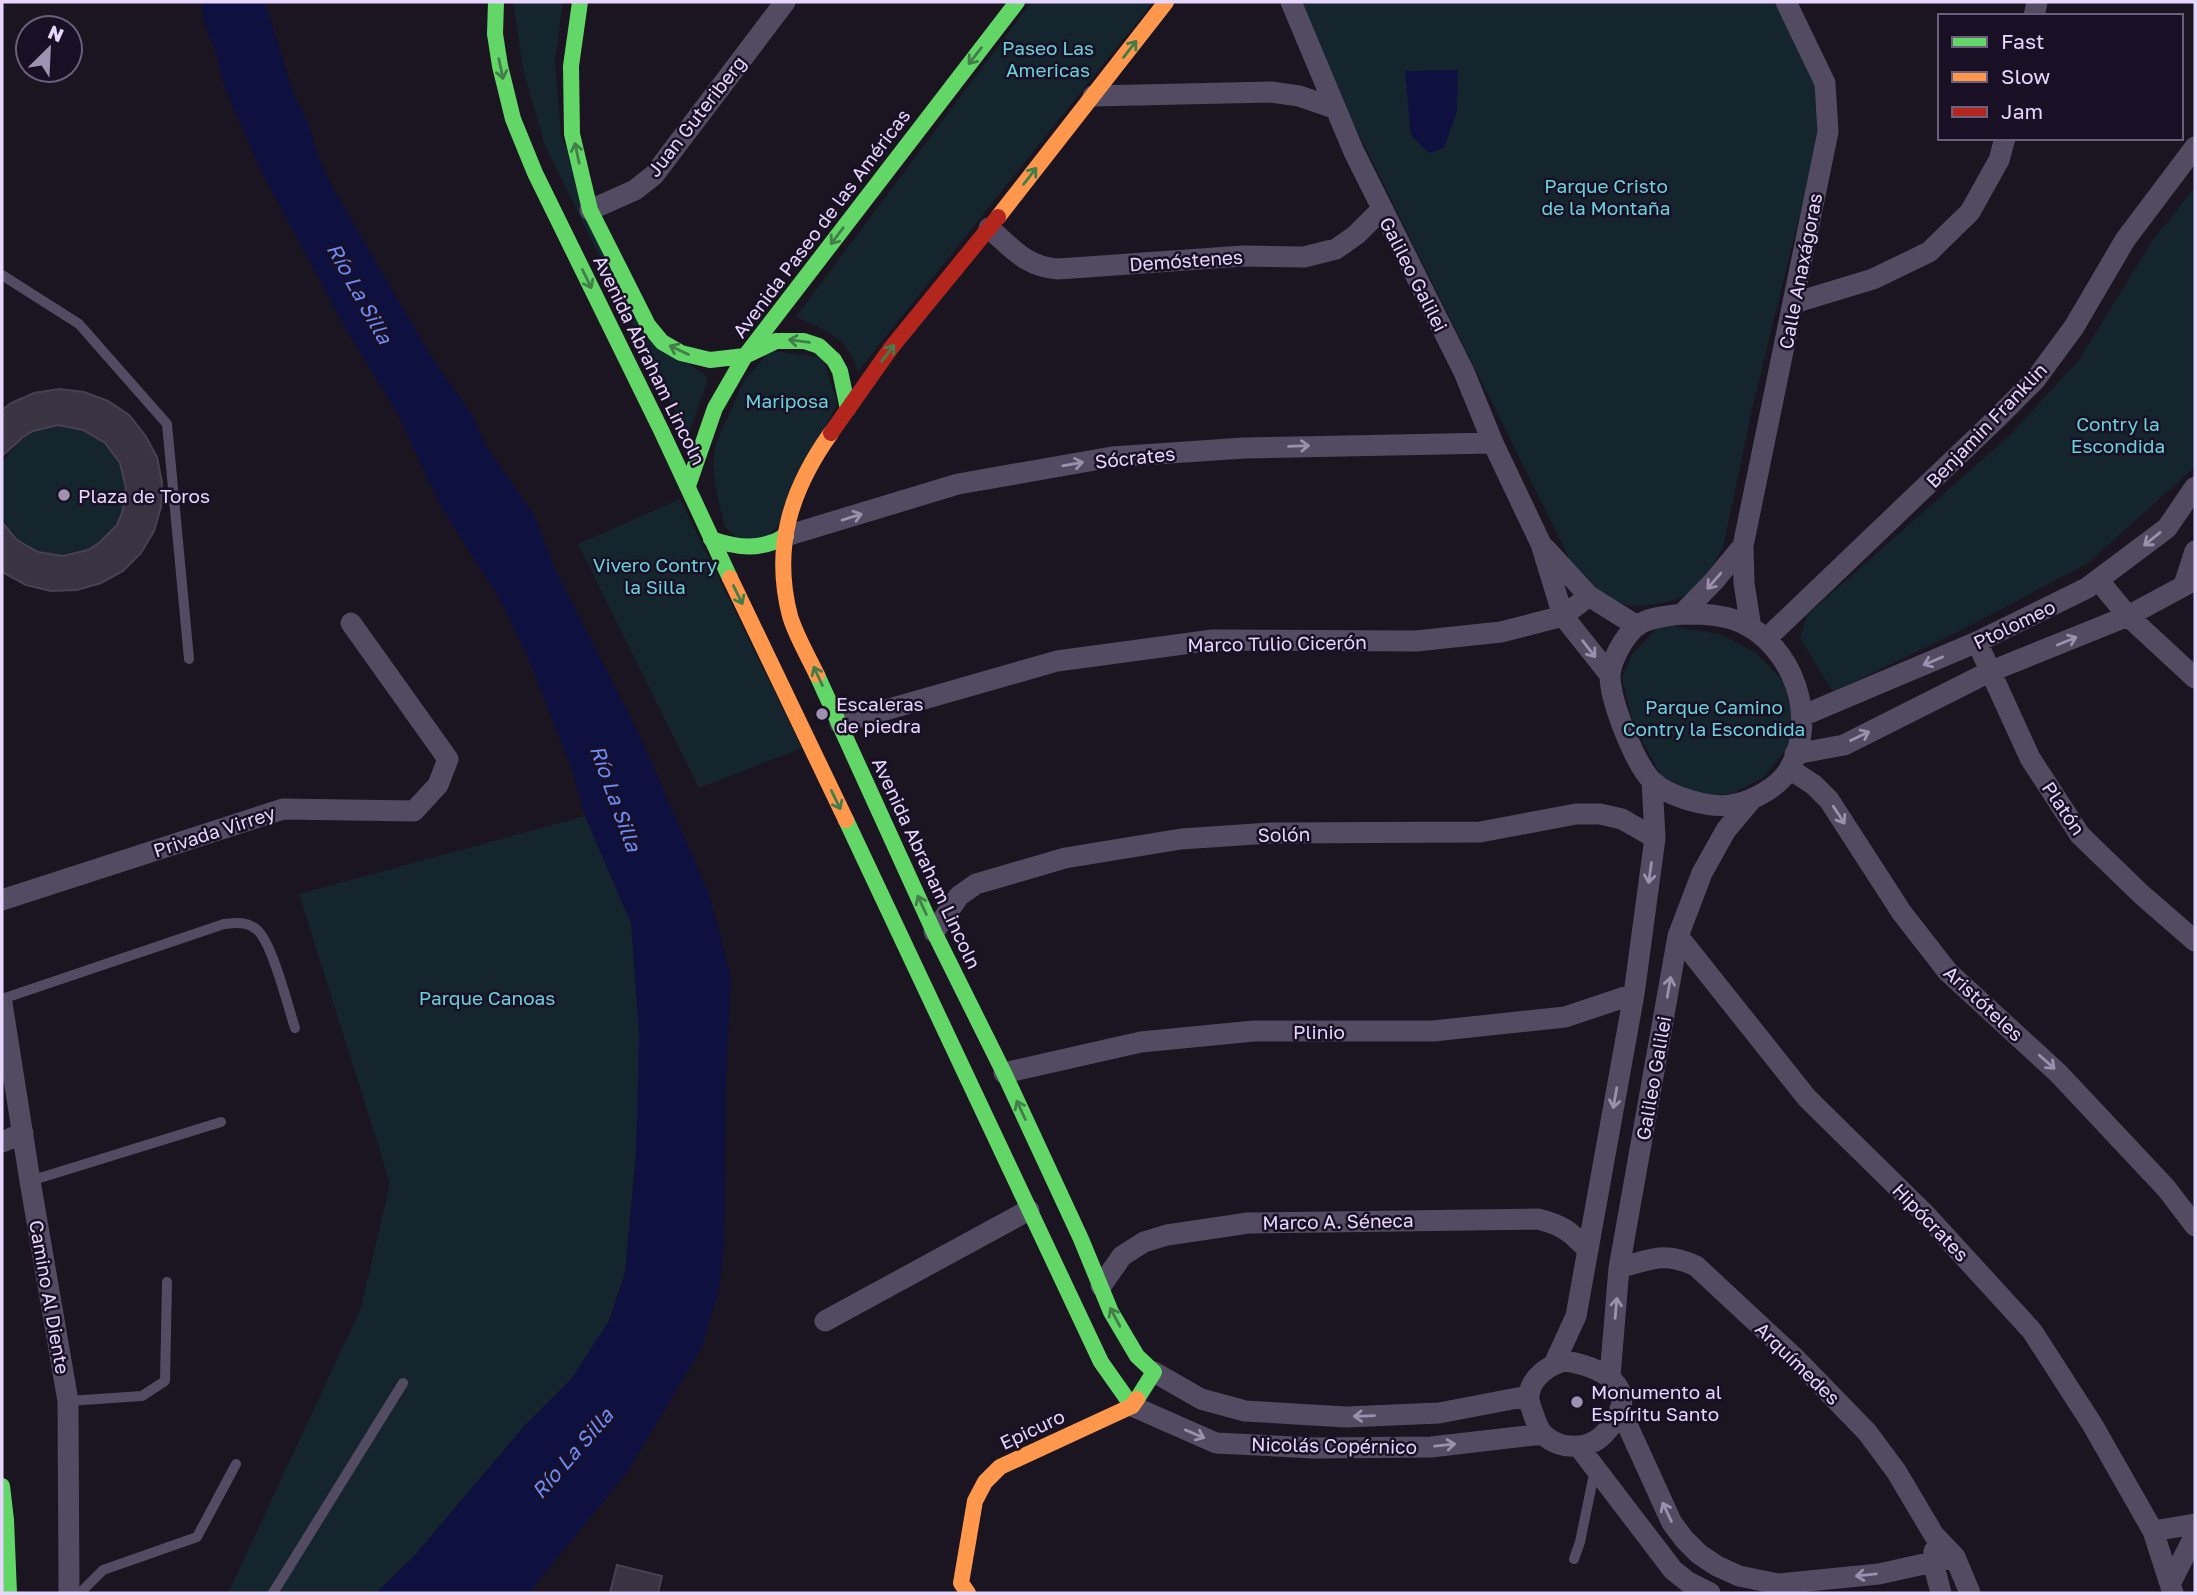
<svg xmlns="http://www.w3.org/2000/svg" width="2197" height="1595" font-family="'Golos Text',sans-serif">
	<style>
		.green { fill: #15252d }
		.water { fill: #0e103f }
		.building { fill: #3a3342; stroke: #4a4053; stroke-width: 2 }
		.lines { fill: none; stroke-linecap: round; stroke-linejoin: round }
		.lane { stroke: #524b61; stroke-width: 10 }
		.street { stroke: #524b61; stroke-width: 21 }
		.fast { stroke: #63d668; stroke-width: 16 }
		.slow { stroke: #ff974d; stroke-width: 16 }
		.jam { stroke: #b3261e; stroke-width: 16 }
		.oneway { stroke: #427d4a }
		.oneway2 { stroke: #9c90af }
		.poi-dot { fill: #9f92b0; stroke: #1a1025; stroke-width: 2.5 }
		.labels { text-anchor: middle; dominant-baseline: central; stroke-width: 5; stroke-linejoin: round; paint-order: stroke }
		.park-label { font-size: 19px; fill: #65d4da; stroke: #1a1025 }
		.street-label { font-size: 19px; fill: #e7d6fd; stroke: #1a1025 }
		.poi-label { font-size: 19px; fill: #e7d6fd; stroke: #1a1025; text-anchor: start }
		.water-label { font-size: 21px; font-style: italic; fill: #6a8bf8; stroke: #1a1025 }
	</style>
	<rect width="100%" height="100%" fill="#1a1520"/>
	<!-- green -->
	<path class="green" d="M514 2H563L555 60 561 136 647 336 704 374 708 380 690 429 685 431 681 424 545 145 523 69 514 7Z
		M1031 2H1153L858 371C848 337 826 330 796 317Z
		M1293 2H1773L1797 36 1816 77 1820 132 1752 409 1724 544C1717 561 1704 582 1688 593 1672 604 1642 608 1623 604 1605 599 1591 587 1577 574Z
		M2195 187V467L2088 563 1962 630 1833 692 1800 638 1807 615 2009 436 2078 361 2153 240Z
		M770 351 823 357 837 404 779 524 766 538 739 540 725 527 719 503 715 484 713 464 716 443 745 379Z
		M-3 491a65 65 0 1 1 130 0a65 65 0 1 1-130 0Z
		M680 499 802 748 699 788 578 544Z
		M1660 624 1720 634 1756 653 1783 681 1793 717 1789 746 1764 777 1732 794H1695L1661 775 1634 726 1622 678 1631 656Z
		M585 816 631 923 636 973 639 1033V1088L636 1154 625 1273 609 1321 572 1378 526 1424 416 1554 376 1593H228L361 1308 390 1183 299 894Z"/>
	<!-- water -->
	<path class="water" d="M201 2H265L293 92 307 120 318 156 333 188 432 358 473 416 485 444 534 515 555 569 639 734 709 894 731 977 726 1078 724 1243 719 1290 701 1349 628 1471 529 1593H376L416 1554 526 1424 572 1378 609 1321 625 1273 636 1154 639 1033 631 923 585 816 572 770 527 655 499 598 440 505 397 413 344 326 262 173 224 86 217 55 205 24Z
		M1458 70 1457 111 1444 148 1429 153 1411 135 1405 71Z"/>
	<!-- building -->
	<path class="building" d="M59 389 84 392 108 401 129 415 145 435 157 457 162 482 161 507 154 531 141 553 123 571 101 583 77 590 51 591 26 585 2 572V522L16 539 27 546 38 552 63 556 88 550 99 543 117 525 122 513 126 488 120 463 105 443 83 430 58 425 33 431 22 438 2 456V410L11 403 34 393Z
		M617 1565 662 1576 658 1593H610Z"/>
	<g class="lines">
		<!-- lane -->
		<path class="lane" d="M2 275 79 324 167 424 189 659
			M2 999 224 924C235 923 246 921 256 929 272 941 288 1007 295 1028
			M30 1181 221 1122
			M68 1401 142 1396 165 1381 167 1282
			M1574 1559 1580 1542 1595 1469
			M81 1592 103 1570 197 1537 236 1464
			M273 1593 403 1383"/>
		<!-- street -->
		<path class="street" d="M1291 2 1354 152 1464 372 1493 443 1541 544 1563 616 1610 675
			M2034 16 2037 2
			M1093 96 1271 92 1299 96 1334 108
			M590 210 635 190 654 175 785 2
			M989 228C1012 248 1026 267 1058 269L1243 256 1304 257 1336 249 1356 235 1382 209
			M1794 303 1873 279 1929 252 1970 212 1999 160 2005 138
			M786 536 958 484 1112 457 1244 448 1493 443
			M1545 548 1589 596 1637 626
			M2098 580 2128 616 2195 678
			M2184 585 2195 551
			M1682 614C1702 614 1721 614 1740 622 1793 645 1820 720 1788 771 1778 787 1754 800 1736 804 1712 810 1668 797 1651 780 1634 761 1611 703 1610 677 1610 662 1624 636 1637 626 1648 617 1668 616 1682 614Z
			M1682 614 1714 581 1743 546
			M1751 628 1744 583 1743 546 1828 132 1825 83 1786 2
			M1766 639 1995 420 2035 380 2074 327 2125 240 2195 147
			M1977 642 2030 758 2080 835 2141 894 2195 941
			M1802 716 1977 642 2087 588 2167 528 2195 487
			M840 723 1057 661 1213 640 1416 641 1501 632 1563 616 1589 596
			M1795 754 1844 745 1989 672 2128 616 2195 580
			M1790 769 1814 785 1829 800 1902 913 1948 972 2058 1073 2166 1188 2195 1226
			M2 900 283 809 414 811 438 785 448 759 351 623
			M934 932 959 896 976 884 1065 858 1181 839 1270 833 1480 832 1576 814H1600L1622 819 1655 838
			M1678 936 1807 1098 1926 1215 2032 1331 2092 1424 2153 1531 2173 1593
			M2 1003 30 1181 68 1401 69 1593
			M1004 1073 1141 1042 1254 1031H1433L1565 1017 1634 994
			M2 1142 23 1133
			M1619 1268C1652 1259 1664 1251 1696 1266L1797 1360 1867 1432 1896 1471 1934 1535 1955 1557 1970 1593
			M1101 1286 1122 1256 1144 1242 1167 1235 1248 1223 1538 1219C1562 1225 1570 1231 1587 1249
			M825 1321 1029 1210
			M1566 1361C1610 1369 1645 1393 1603 1435 1588 1450 1560 1450 1544 1435 1539 1430 1536 1422 1534 1416 1532 1410 1528 1401 1529 1395 1531 1377 1550 1364 1566 1361Z
			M1554 1364 1576 1316 1634 994 1655 838 1652 781
			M1154 1372 1201 1399 1245 1411 1346 1417 1439 1413 1528 1396
			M1610 1376 1619 1268 1678 936 1702 873 1726 830 1752 799
			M1132 1406 1216 1443 1314 1448 1431 1447 1543 1434
			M1620 1409 1672 1523 1684 1539 1699 1554 1717 1566 1739 1576 1778 1584 1879 1574 1955 1557
			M1579 1447 1673 1570 1688 1582 1710 1593
			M2153 1531 2195 1524
			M1934 1551 1933 1562 1941 1593
			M2170 1584 2195 1535"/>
		<!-- fast -->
		<path class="fast" d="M496 2 495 34 500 66 513 119 535 173 661 430 730 578
			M580 2 571 66 572 134 590 210 648 325 662 342 681 353 710 360 745 356 776 341H804L819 346 834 360 840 371 848 409
			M688 486 715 408 745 356 1017 2
			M711 539C738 548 760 551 786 536
			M817 675 934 932 1004 1073 1081 1239 1111 1312 1137 1356 1154 1372 1137 1399
			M846 820 1101 1362 1132 1406
			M2 1486 6 1520 9 1593"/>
		<!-- slow -->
		<path class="slow" d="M998 217 1166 2
			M730 578 846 820
			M817 675C808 656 796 636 790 616 772 547 791 489 831 433
			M968 1593 961 1583 975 1501 985 1482 1000 1467 1132 1406 1137 1399"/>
		<!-- jam -->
		<path class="jam" d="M831 433 891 348 998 217"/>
	</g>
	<!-- one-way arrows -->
	<defs><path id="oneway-shaft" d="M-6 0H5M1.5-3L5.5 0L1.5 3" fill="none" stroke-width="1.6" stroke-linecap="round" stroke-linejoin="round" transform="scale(1.75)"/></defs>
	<g class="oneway">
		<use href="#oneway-shaft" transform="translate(1130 49) rotate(-52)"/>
		<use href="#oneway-shaft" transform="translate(975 56) rotate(128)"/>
		<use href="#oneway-shaft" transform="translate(501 69) rotate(78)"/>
		<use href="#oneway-shaft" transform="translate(577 153) rotate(-102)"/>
		<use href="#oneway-shaft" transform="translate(1030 176) rotate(-52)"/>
		<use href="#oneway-shaft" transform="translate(837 236) rotate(127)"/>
		<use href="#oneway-shaft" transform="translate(587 279) rotate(64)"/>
		<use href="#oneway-shaft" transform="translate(799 341) rotate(-172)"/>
		<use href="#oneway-shaft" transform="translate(679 350) rotate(-155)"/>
		<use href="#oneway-shaft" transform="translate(888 353) rotate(-53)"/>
		<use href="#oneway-shaft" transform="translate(738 595) rotate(64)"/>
		<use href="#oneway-shaft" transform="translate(818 676) rotate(-115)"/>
		<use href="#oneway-shaft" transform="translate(836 800) rotate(64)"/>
		<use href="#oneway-shaft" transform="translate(922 905) rotate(-115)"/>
		<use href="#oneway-shaft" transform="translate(1021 1110) rotate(-115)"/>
		<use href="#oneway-shaft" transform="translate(1115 1317) rotate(-118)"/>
	</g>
	<g class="oneway2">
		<use href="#oneway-shaft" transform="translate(1299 446) rotate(-2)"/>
		<use href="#oneway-shaft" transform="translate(1073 464) rotate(-10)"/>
		<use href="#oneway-shaft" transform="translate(852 517) rotate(-17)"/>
		<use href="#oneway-shaft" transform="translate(2152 539) rotate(141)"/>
		<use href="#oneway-shaft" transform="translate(1714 581) rotate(131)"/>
		<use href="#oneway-shaft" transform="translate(2067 641) rotate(-22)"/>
		<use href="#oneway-shaft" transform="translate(1589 649) rotate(52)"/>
		<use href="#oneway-shaft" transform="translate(1933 661) rotate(157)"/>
		<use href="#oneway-shaft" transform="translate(1860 736) rotate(-26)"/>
		<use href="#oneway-shaft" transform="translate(1839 815) rotate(57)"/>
		<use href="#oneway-shaft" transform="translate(1650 873) rotate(98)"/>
		<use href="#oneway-shaft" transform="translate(1669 987) rotate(-80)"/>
		<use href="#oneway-shaft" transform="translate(2047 1062) rotate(42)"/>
		<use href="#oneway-shaft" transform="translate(1615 1098) rotate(100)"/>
		<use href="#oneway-shaft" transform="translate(1616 1308) rotate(-85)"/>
		<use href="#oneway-shaft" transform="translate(1364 1416) rotate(178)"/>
		<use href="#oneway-shaft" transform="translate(1195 1434) rotate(23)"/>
		<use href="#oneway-shaft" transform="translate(1445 1445) rotate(-6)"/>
		<use href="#oneway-shaft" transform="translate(1667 1512) rotate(-115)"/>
		<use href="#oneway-shaft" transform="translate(1866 1575) rotate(174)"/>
	</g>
	<!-- markers -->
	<g class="poi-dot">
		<circle cx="64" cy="495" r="7"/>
		<circle cx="822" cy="714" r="7"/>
		<circle cx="1577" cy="1402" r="7"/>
	</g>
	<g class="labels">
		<!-- park labels -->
		<g class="park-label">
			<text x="1048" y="47">Paseo Las<tspan x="1048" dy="22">Americas</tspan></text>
			<text x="1606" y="185">Parque Cristo<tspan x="1606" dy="22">de la Montaña</tspan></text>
			<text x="787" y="400">Mariposa</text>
			<text x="2118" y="423">Contry la<tspan x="2118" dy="22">Escondida</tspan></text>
			<text x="655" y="564">Vivero Contry<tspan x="655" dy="22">la Silla</tspan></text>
			<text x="1714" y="706">Parque Camino<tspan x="1714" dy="22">Contry la Escondida</tspan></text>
			<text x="487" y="997">Parque Canoas</text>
		</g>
		<!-- street labels -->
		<g class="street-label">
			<text transform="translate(696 116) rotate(-52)">Juan Guteriberg</text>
			<text transform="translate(821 223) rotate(-53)">Avenida Paseo de las Américas</text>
			<text transform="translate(1186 260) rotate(-4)">Demóstenes</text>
			<text transform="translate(1800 271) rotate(-79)">Calle Anaxágoras</text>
			<text transform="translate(1414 274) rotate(63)">Galileo Galilei</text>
			<text transform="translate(650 360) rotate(64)">Avenida Abraham Lincoln</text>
			<text transform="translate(1986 425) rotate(-46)">Benjamin Franklin</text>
			<text transform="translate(1135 457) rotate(-6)">Sócrates</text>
			<text transform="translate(2014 624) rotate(-26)">Ptolomeo</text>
			<text transform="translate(1277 643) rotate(-1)">Marco Tulio Cicerón</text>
			<text transform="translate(2064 808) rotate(56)">Platón</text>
			<text transform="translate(214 831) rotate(-18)">Privada Virrey</text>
			<text transform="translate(1284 834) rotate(-1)">Solón</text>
			<text transform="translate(927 863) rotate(65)">Avenida Abraham Lincoln</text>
			<text transform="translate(1984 1003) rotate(43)">Aristóteles</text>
			<text x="1319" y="1031">Plinio</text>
			<text transform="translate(1653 1078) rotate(-80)">Galileo Galilei</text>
			<text transform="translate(1338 1221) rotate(-1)">Marco A. Séneca</text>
			<text transform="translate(1931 1222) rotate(46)">Hipócrates</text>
			<text transform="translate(50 1297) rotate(80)">Camino Al Diente</text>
			<text transform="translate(1798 1363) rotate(44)">Arquímedes</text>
			<text transform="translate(1032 1429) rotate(-25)">Epicuro</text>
			<text transform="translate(1334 1445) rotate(1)">Nicolás Copérnico</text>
		</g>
		<!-- poi labels -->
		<g class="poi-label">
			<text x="78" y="495">Plaza de Toros</text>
			<text x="836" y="703">Escaleras<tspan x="836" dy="22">de piedra</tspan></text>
			<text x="1591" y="1391">Monumento al<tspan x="1591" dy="22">Espíritu Santo</tspan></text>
		</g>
		<!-- water labels -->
		<g class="water-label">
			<text transform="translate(360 293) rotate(61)">Río La Silla</text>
			<text transform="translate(616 798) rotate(70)">Río La Silla</text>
			<text transform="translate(572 1453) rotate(-49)">Río La Silla</text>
		</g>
	</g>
	<!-- border -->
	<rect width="2197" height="1595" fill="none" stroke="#e7d6fd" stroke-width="7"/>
	<!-- legend -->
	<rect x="1938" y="14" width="245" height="126" fill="#1a1025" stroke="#6c5f7b" stroke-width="2"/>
	<rect x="1952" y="37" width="35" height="10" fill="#63d668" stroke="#6c5f7b" stroke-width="2"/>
	<text x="2001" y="49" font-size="21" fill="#e7d6fd">Fast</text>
	<rect x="1952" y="72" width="35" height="10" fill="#ff974d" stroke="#6c5f7b" stroke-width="2"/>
	<text x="2001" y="84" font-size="21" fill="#e7d6fd">Slow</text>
	<rect x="1952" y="107" width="35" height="10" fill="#b3261e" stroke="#6c5f7b" stroke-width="2"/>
	<text x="2001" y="119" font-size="21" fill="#e7d6fd">Jam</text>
	<!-- north arrow -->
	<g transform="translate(49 49) rotate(24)"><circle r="33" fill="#1a1025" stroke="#6c5f7b" stroke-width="2"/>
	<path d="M0-5L12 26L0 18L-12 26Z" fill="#9f92b0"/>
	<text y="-10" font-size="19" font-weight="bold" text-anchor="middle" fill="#e7d6fd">N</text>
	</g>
</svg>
